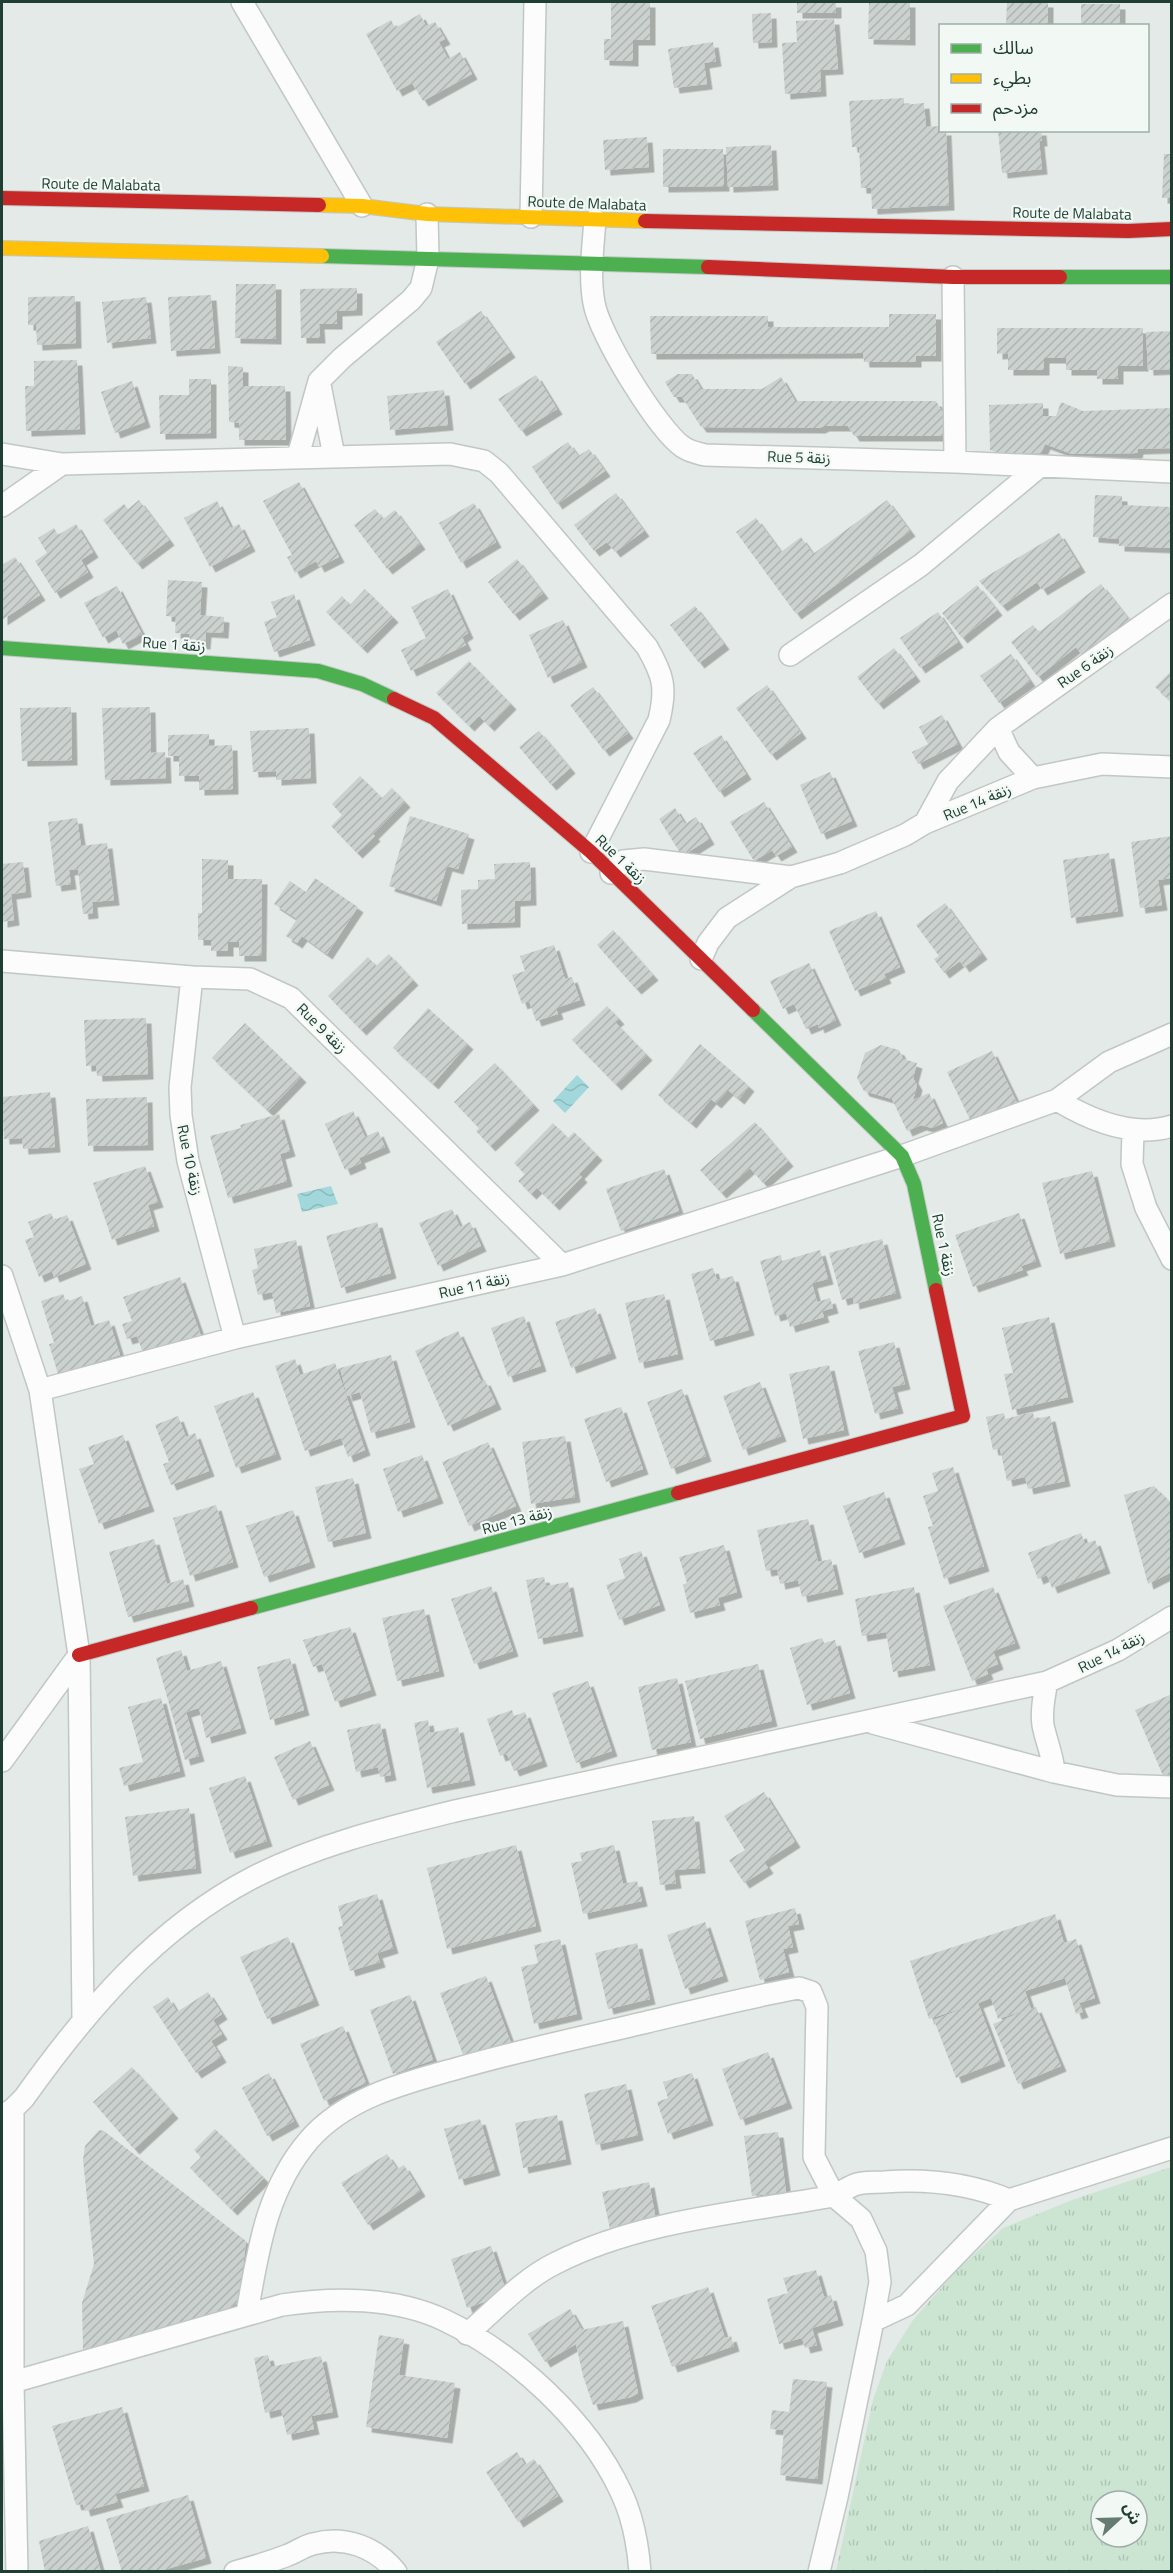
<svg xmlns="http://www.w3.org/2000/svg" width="1173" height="2573" font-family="'Titillium Web','Noto Sans Arabic',sans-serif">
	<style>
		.grass { fill: url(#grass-tufts); fill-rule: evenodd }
		.water { fill: url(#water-waves) }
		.building { fill: url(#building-hatch); filter: url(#shadow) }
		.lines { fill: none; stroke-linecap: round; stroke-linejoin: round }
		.street-casing { stroke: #c1c7c4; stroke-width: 24 }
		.fast-casing { stroke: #c0c8c4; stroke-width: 16 }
		.slow-casing { stroke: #c0c8c4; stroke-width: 16 }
		.jam-casing { stroke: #c0c8c4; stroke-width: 16 }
		.street { stroke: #fbfcfb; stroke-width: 21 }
		.fast { stroke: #4caf50; stroke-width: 14 }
		.slow { stroke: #ffc107; stroke-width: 14 }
		.jam { stroke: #c62828; stroke-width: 14 }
		.labels { text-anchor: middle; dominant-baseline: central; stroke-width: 4.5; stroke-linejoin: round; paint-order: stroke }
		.street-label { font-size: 15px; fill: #203f34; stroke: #f2f9f5 }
	</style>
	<defs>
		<pattern id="grass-tufts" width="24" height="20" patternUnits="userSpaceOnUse" patternTransform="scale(1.5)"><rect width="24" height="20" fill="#cce4d2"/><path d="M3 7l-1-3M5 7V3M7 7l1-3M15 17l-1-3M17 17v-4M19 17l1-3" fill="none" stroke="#afc5b5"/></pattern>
		<pattern id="water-waves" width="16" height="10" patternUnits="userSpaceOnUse" patternTransform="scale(1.5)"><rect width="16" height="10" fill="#a2d8db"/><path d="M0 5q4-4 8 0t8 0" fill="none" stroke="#8bbabd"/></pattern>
		<pattern id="building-hatch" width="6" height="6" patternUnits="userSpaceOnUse" patternTransform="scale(1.5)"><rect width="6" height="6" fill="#cbd1ce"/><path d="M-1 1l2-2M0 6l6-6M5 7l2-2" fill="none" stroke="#aeb4b2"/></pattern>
		<filter id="shadow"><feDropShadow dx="5.5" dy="5.5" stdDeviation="0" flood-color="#0004"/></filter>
	</defs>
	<rect width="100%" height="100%" fill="#e4eae7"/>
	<!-- grass -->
	<path class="grass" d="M1171 2167V2571H836L873 2400 887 2361 913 2320 957 2270 1003 2228 1072 2200ZM1101 2501H1137V2537H1101Z"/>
	<!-- water -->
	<path class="water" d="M577 1075 589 1087 565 1113 553 1101Z
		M331 1186 338 1204 302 1212 297 1194Z"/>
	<!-- building -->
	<path class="building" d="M611 2H650V40H633V61L604 60V39H611Z
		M797 2H836V13H797Z
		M869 2H910V40L868 39Z
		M1007 2H1048V26H1006Z
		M1081 4H1120V26H1081Z
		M771 13 772 42 753 43 752 14Z
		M420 14 426 26 435 22 445 39 439 42 448 59 460 52 472 74 423 101 412 83 397 91 366 34 391 20 395 28Z
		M834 19 838 69 820 70 821 91 785 94 782 43 797 42 796 21Z
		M713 42 716 61 704 63 707 84 674 88 668 49Z
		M904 98V105L924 103 926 127 940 126V130H946L949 205 872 209 871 188H861L859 147H852L849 101Z
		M998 130H1041L1042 141H1039L1042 169 1002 173Z
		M647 137 649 167 605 170 603 140Z
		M771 145 773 185 728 187 726 147Z
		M663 149H723L724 186 663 187Z
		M1164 154H1172V198H1162Z
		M236 284H276V339L235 338Z
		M357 288V310L337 311V324H319L320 338H301L300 289Z
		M211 295 215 348 171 351 168 297Z
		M75 296 76 343 37 345 36 325H28V297Z
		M146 297 151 338 107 343 102 302Z
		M481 311 510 352 465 384 436 342Z
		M889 314H936V356H916V362H864L863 353 651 354 650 316H768V327H889Z
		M997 328H1143V366H1118V379H1097V370H1066V358H1044V370H1008V353L997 354Z
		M1172 331V369L1148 370 1146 332Z
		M77 360 80 429 26 431 25 386H34V361Z
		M228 366 243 367V386H285L286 440H239V423L229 422Z
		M678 374H692L701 389H762L781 377 795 401H936L944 415V436H854L848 426H824L820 428 701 427 682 397H674L665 382Z
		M536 375 557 409 521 431 498 399Z
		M189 379H211V433L160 434 159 395H189Z
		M132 381 145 422 115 433 101 392Z
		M444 390 448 425 390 430 387 396Z
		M1061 402 1083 411 1172 408V448L1138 449 1137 453 1072 454 1045 444 1041 453 1001 454 990 450 989 405 1043 403V416H1056Z
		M568 442 578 456 589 449 605 471 557 504 532 467Z
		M299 482 339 557 319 567 316 561 295 573 287 557 292 555 263 501Z
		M616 493 644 531 615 552 607 542 594 551 574 525Z
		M1095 495 1122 496V505L1171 507 1172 548 1119 546V539L1093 537Z
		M139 500 169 540 137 564 103 520 124 504 128 509Z
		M887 500 910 531 796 614 736 532 756 518 781 552 801 537 813 554Z
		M217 501 231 528 239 524 250 546 210 567 184 518Z
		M474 503 496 542 461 563 439 523Z
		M375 509 383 519 395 510 420 544 387 569 354 525Z
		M76 524 93 552 81 560 88 572 55 593 35 561 47 553 38 538 54 528 58 535Z
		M1059 533 1080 567 1042 590 1037 582 1002 606 979 581Z
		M15 557 40 595 2 620V565Z
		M517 559 543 593 514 615 488 582Z
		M168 580 202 582 200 615 224 617 223 633 206 632 205 644 189 643 190 634 175 633 176 617 166 616Z
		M1101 584 1131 622 1085 659 1076 647 1038 677 1011 642 1033 625 1039 632Z
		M977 585 997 610 962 638 942 613Z
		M117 586 142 634 123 644 116 630 103 638 84 603Z
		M365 589 393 617 362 648 326 612 342 596 350 605Z
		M448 589 468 633 462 637 466 645 411 671 401 650 426 638 411 607Z
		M294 594 310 640 274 652 264 622 277 617 271 602Z
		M695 606 724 644 699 663 670 625Z
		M938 612 958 642 920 668 900 638Z
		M563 620 582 662 548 678 529 635Z
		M894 648 915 676 878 704 857 677Z
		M1011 654 1030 681 999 703 980 676Z
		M469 661 511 704 489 726 479 716 469 726 436 693Z
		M1172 670V702L1155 687Z
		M767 685 801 733 771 755 736 708Z
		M593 687 628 733 604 751 570 705Z
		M71 707 72 760 22 761 20 708Z
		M150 707 151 753 165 752 166 778 105 780 102 708Z
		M942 715 958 744 918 764 912 752 928 744 919 727Z
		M309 728 311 778 276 780V771L253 772 250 731Z
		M539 731 570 768 551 785 519 747Z
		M209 734V746L232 745 233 789 199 790V776H179V756H168V735Z
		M721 735 746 774 719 792 693 753Z
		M830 772 852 821 821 834 800 785Z
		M360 776 382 798 392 788 405 802 373 834 375 836 357 853 331 826 342 815 332 804Z
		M764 802 792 847 776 856 772 850 754 861 730 822Z
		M675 808 685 824 696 817 709 839 682 856 659 819Z
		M410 816 469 834 458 869 447 866 436 901 389 886Z
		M77 818 81 846 107 843 114 900 92 902 93 913 83 914 78 869 69 870 71 884 56 886 48 822Z
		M1172 836V878L1158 880 1162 905 1140 908 1131 842Z
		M1109 853 1118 911 1071 918 1063 860Z
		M202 859 228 860V879H262L261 956H239V942H228V951H211V940H198V913H202Z
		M23 862 26 892 11 894 14 920 2 922V864Z
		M530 862 531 900 515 901V922L462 924 461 890 478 889V880L495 879 494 864Z
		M315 878 358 907 327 954 302 936 297 943 286 936 297 919 274 904 290 881 306 892Z
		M945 903 982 954 964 967 960 961 944 973 934 959 939 956 916 925Z
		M876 911 900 967 884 974 886 978 855 991 829 931Z
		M613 930 653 975 636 989 597 945Z
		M554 945 565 979 572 977 580 1000 556 1008 558 1014 536 1021 529 1001 522 1004 512 975 525 971 520 956Z
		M389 954 413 980 361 1030 328 996 368 957 376 966Z
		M809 963 836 1020 819 1028 818 1024 806 1029 794 1004 783 1009 770 981Z
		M607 1006 619 1019 615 1022 647 1055 616 1085 572 1040Z
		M428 1008 468 1044 433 1084 393 1048Z
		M146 1018 148 1074 97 1076 96 1065 86 1066 84 1020Z
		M245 1023 301 1077 268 1111 212 1058Z
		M700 1044 749 1086 739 1099 728 1090 716 1103 711 1099 691 1123 658 1095Z
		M881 1045 899 1050 903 1059 917 1063 913 1078 917 1085 913 1100 929 1093 943 1123 932 1128 921 1125 907 1131 892 1099 864 1091 857 1078 865 1053Z
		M992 1051 1019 1107 974 1128 947 1072Z
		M495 1063 534 1105 490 1146 476 1131 479 1128 454 1102Z
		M50 1092 55 1147 23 1149 22 1138 4 1139 2 1097Z
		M147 1097 148 1145 88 1146 86 1099Z
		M353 1111 365 1137 378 1131 385 1147 359 1158 361 1163 345 1170 325 1124Z
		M279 1114 290 1151 280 1154 287 1181 228 1198 210 1136 241 1128 240 1125Z
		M755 1122 788 1161 763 1183 750 1168 721 1193 700 1170Z
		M553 1123 568 1138 574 1132 597 1155 579 1174 582 1177 554 1205 537 1188 531 1194 518 1181 525 1174 514 1163Z
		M145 1166 158 1202 148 1205 154 1226 112 1240 93 1183Z
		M664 1169 679 1211 621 1231 606 1189Z
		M1092 1171 1110 1241 1060 1254 1042 1183Z
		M452 1209 460 1227 470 1222 481 1246 438 1266 419 1223Z
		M51 1213 54 1220 67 1215 86 1264 54 1277 52 1271 39 1277 25 1240 34 1237 28 1222Z
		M1019 1213 1036 1261 1021 1266 1023 1270 973 1287 955 1235Z
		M377 1222 391 1273 341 1288 326 1236Z
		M882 1239 896 1293 854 1304 853 1297 842 1300 829 1253Z
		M296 1240 310 1306 276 1313 272 1292 258 1295 252 1270 258 1268 254 1249Z
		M820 1250 828 1279 812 1283 817 1302 830 1298 833 1308 822 1311 824 1317 790 1327 786 1313 775 1316 760 1261 781 1255 782 1261Z
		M713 1268 717 1280 733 1276 749 1330 710 1341 691 1274Z
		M180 1277 201 1336 144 1356 137 1336 127 1339 122 1324 132 1321 123 1297Z
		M63 1294 66 1302 82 1296 91 1326 109 1320 120 1355 58 1374 49 1344 54 1343 41 1301Z
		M664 1294 678 1354 639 1363 625 1303Z
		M595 1308 611 1353 571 1368 555 1322Z
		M524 1316 541 1366 508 1377 491 1328Z
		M1049 1317 1068 1397 1012 1410 1004 1374 1013 1373 1002 1328Z
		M458 1331 481 1381 485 1380 496 1404 448 1426 415 1351Z
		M894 1342 905 1384 892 1387 898 1408 875 1414 858 1351Z
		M391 1355 410 1422 371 1433 360 1392 347 1396 340 1368Z
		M295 1359 300 1375 335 1363 365 1450 348 1457 341 1438 305 1451 275 1366Z
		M829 1365 844 1430 803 1439 789 1374Z
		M760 1382 781 1436 743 1450 723 1396Z
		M682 1389 706 1456 671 1469 647 1402Z
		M253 1392 276 1454 236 1468 214 1406Z
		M621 1407 643 1469 606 1482 584 1419Z
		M1033 1412 1034 1419 1050 1416 1065 1481 1028 1489 1025 1477 1007 1481 1000 1449 993 1450 986 1417 1004 1413 1005 1419Z
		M178 1416 186 1437 195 1433 209 1471 171 1485 163 1464 169 1462 155 1425Z
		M123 1435 149 1506 99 1524 79 1469 94 1464 88 1447Z
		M565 1436 575 1497 531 1504 522 1442Z
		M488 1442 516 1506 469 1526 442 1462Z
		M422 1455 438 1498 398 1512 383 1469Z
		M953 1467 984 1566 944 1579 928 1527 933 1526 923 1496 938 1491 932 1473Z
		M353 1478 366 1533 328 1542 315 1487Z
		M1154 1486 1172 1504V1572L1148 1584 1124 1495Z
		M884 1492 900 1539 859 1553 843 1506Z
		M216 1505 233 1562 190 1576 173 1518Z
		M293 1510 310 1562 264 1577 246 1526Z
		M808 1519 818 1562 831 1559 838 1589 802 1597 798 1580 780 1584 777 1569 766 1571 757 1530Z
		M1081 1533 1085 1544 1095 1540 1105 1568 1052 1588 1047 1575 1038 1579 1028 1553Z
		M154 1539 167 1584 183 1579 189 1601 128 1617 109 1552Z
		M724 1545 737 1592 718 1598 720 1605 690 1613 683 1585 687 1583 679 1557Z
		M641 1551 660 1605 619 1620 606 1585 625 1578 619 1559Z
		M544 1577 546 1586 568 1582 578 1631 538 1639 526 1580Z
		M491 1586 513 1651 474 1664 451 1599Z
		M914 1587 930 1665 893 1672 886 1632 862 1636 855 1599Z
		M993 1587 1015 1643 993 1651 998 1664 986 1669 988 1674 972 1681 943 1606Z
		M424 1609 439 1671 397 1681 382 1618Z
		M350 1627 371 1690 335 1702 322 1664 313 1667 303 1640Z
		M822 1638 824 1643 835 1640 850 1693 807 1705 790 1648Z
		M181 1650 187 1671 221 1661 241 1728 206 1738 199 1708 186 1712 199 1756 185 1760 156 1658Z
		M290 1658 304 1710 270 1720 257 1667Z
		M758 1664 772 1721 700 1739 685 1681Z
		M677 1678 691 1742 652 1750 638 1687Z
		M588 1681 612 1751 576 1763 552 1693Z
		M1172 1694V1783L1167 1785 1135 1710Z
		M161 1698 180 1771 124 1786 119 1768 143 1762 128 1707Z
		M512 1710 514 1716 525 1712 542 1761 514 1771 507 1754 500 1756 487 1719Z
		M428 1720 430 1733 458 1727 470 1780 427 1788 414 1723Z
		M380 1723 391 1775 380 1777 378 1767 356 1772 347 1730Z
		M310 1741 329 1785 293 1800 274 1757Z
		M245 1776 267 1841 230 1853 209 1788Z
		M764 1792 795 1842 764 1862 768 1868 744 1883 729 1860 745 1850 724 1816Z
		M189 1808 196 1868 133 1876 125 1817Z
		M694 1816 700 1868 674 1870 676 1883 660 1885 652 1821Z
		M516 1845 536 1926 447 1949 427 1868Z
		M614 1845 623 1884 637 1881 642 1901 583 1914 571 1863 582 1861 580 1853Z
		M377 1894 393 1948 377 1953 380 1962 350 1971 338 1927 343 1926 338 1906Z
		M795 1908 799 1924 788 1926 793 1947 783 1949 789 1972 760 1980 745 1921Z
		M1055 1914 1064 1943 1076 1939 1095 1998 1079 2003 1083 2012 1076 2014 1065 1978 1025 1991 1031 2009 1036 2007 1061 2066 1018 2084 993 2024 1029 2009 998 2019 991 1998 978 2003 1000 2061 956 2078 934 2020 972 2005 929 2019 910 1961Z
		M705 1922 723 1976 685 1989 667 1935Z
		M288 1937 314 2000 267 2019 240 1957Z
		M560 1939 577 2014 534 2024 521 1967 538 1963 534 1945Z
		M637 1943 650 1999 608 2009 595 1953Z
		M486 1976 511 2043 465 2060 440 1993Z
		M208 1992 222 2014 213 2020 222 2034 211 2041 221 2057 196 2073 153 2007 168 1997 177 2012Z
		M410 1995 433 2060 393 2074 370 2010Z
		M343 2026 366 2083 324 2101 300 2044Z
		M768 2052 787 2103 740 2120 722 2069Z
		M132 2067 173 2113 134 2149 93 2102Z
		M269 2073 294 2121 267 2136 242 2088Z
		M692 2073 708 2120 668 2134 657 2102 668 2098 663 2082Z
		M626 2084 638 2135 596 2145 584 2094Z
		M557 2115 566 2159 523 2168 515 2123Z
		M480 2119 495 2170 459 2180 444 2129Z
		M215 2129 264 2178 232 2210 190 2168 201 2157 194 2150Z
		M99 2130 104 2131 246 2241 239 2302 211 2317 166 2331 83 2350 82 2303 94 2264 83 2160 85 2146Z
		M778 2132 786 2192 752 2196 744 2136Z
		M387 2154 397 2169 404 2165 420 2191 368 2225 341 2183Z
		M649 2182 656 2220 610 2229 602 2192Z
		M491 2246 507 2294 467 2308 451 2259Z
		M816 2270 824 2297 831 2295 838 2320 812 2328 817 2345 805 2348 802 2338 779 2344 767 2299 788 2293 783 2278Z
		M708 2287 725 2338 731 2336 734 2346 672 2367 651 2306Z
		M570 2309 582 2330 623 2321 638 2393 631 2397 593 2405 583 2376 576 2344 545 2362 528 2334Z
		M379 2335 404 2339 399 2375 455 2383 447 2438 366 2427Z
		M268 2355 271 2367 321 2356 333 2412 311 2416 314 2429 287 2435 281 2409 265 2413 254 2358Z
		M793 2379 827 2382 817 2479 780 2475 784 2430 770 2429 772 2410 789 2412Z
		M122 2407 144 2486 115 2494 118 2502 85 2511 83 2504 76 2505 52 2426Z
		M517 2452 525 2465 534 2459 558 2496 518 2522 486 2472Z
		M188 2495 206 2558 156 2572H122L106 2519Z
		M88 2526 101 2572H45L39 2541Z"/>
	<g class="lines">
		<!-- street casing -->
		<g class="street-casing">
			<path id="street" d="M242 2 362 206
				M531 217 535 2
				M595 220C593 247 589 276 594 303 599 334 658 430 683 447 690 452 698 453 705 455L955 462 1172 472
				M953 277 955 462
				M320 385 334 456
				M2 454 62 464 450 454 484 461 499 473 647 647C663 675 667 687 659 720L591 852
				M298 456 319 381 342 358 411 300 421 288 428 259 427 214
				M2 506 62 464
				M790 655 921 565 1039 467
				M998 728 1009 752 1033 778
				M925 823 948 781 998 728 1172 604
				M611 873 623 861 644 859 791 877
				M701 959 708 943 727 918 791 877 840 863 905 835 925 823 1033 778 1102 764 1172 767
				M2 961 192 977 250 979 291 998 562 1265
				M192 977 180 1087 181 1115 188 1161 235 1338
				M1057 1100C1090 1120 1133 1138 1172 1126
				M1133 1131 1132 1164 1146 1208 1172 1259
				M2 1276 40 1390 79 1655 83 2019
				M40 1390 235 1338 562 1265 902 1156 1057 1100 1109 1062 1172 1034
				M1047 1682C1044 1696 1041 1711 1043 1725 1046 1741 1053 1756 1054 1772
				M873 1723 1054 1772 1117 1785 1172 1787
				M2 1761 79 1655
				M13 2109V2382L17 2572
				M2 2116 13 2109 24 2098C86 2011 156 1928 252 1878 316 1845 386 1828 455 1811L1047 1682 1118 1650 1172 1617
				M247 2313C258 2251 266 2190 309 2140 347 2096 409 2082 462 2067 518 2051 574 2039 630 2026 686 2013 743 1998 799 1988L811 1992 817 2007 814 2157 834 2196 861 2219 876 2251 880 2282 873 2321
				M467 2334C495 2310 523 2279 556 2263 639 2221 738 2213 828 2197 839 2195 847 2187 857 2184 865 2182 876 2182 884 2182 926 2179 971 2184 1009 2200
				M2 2383 13 2382 282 2305C334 2297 395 2297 444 2320 514 2353 588 2421 621 2492 633 2517 638 2545 640 2572
				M235 2572C252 2567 271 2562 288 2555 296 2552 304 2546 313 2544 344 2535 376 2547 396 2572
				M819 2572 837 2497 873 2321 907 2305 1009 2200 1172 2148"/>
		</g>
		<!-- fast casing -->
		<g class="fast-casing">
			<path id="fast" d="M322 256 708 267
				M1060 277H1172
				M2 648 318 671 362 684 394 699
				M753 1010 902 1156 914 1184 936 1290
				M251 1608 678 1493"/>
		</g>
		<!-- slow casing -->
		<g class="slow-casing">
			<path id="slow" d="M319 205 362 206 427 214 645 221
				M2 248 322 256"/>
		</g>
		<!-- jam casing -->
		<g class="jam-casing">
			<path id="jam" d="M2 198 319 205
				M645 221 1128 231 1172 229
				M708 267 953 277H1060
				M394 699 434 718 591 852 753 1010
				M678 1493 963 1416 936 1290
				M79 1655 251 1608"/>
		</g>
		<!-- street -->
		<use href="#street" class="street"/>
		<!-- fast -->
		<use href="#fast" class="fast"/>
		<!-- slow -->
		<use href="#slow" class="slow"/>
		<!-- jam -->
		<use href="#jam" class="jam"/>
	</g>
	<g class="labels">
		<!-- street labels -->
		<g class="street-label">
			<text transform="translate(101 184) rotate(1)">Route de Malabata</text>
			<text transform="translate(587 203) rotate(2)">Route de Malabata</text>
			<text transform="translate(1072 213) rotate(1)">Route de Malabata</text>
			<text transform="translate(799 457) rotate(2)">Rue 5 زنقة</text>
			<text transform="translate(174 644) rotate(4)">Rue 1 زنقة</text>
			<text transform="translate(1085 666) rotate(-35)">Rue 6 زنقة</text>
			<text transform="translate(977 802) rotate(-23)">Rue 14 زنقة</text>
			<text transform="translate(621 859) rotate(44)">Rue 1 زنقة</text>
			<text transform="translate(322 1028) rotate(45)">Rue 9 زنقة</text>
			<text transform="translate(190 1160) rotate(78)">Rue 10 زنقة</text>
			<text transform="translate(944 1245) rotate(78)">Rue 1 زنقة</text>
			<text transform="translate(474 1285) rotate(-13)">Rue 11 زنقة</text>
			<text transform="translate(517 1520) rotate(-15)">Rue 13 زنقة</text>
			<text transform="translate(1111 1652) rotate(-27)">Rue 14 زنقة</text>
		</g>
	</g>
	<!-- border -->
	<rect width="1173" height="2573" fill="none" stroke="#203f34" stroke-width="6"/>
	<!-- legend -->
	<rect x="939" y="24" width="210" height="108" fill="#f2f9f5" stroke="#9eafa8" stroke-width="1.5"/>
	<rect x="951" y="44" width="30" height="9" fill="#4caf50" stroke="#9eafa8" stroke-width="1.5"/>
	<text x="993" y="54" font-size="18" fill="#203f34">سالك</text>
	<rect x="951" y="74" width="30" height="9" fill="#ffc107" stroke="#9eafa8" stroke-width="1.5"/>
	<text x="993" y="84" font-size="18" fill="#203f34">بطيء</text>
	<rect x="951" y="104" width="30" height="9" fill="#c62828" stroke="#9eafa8" stroke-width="1.5"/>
	<text x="993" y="114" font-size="18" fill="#203f34">مزدحم</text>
	<!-- north arrow -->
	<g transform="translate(1119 2519) rotate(68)"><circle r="28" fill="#f2f9f5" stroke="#9eafa8" stroke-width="1.5"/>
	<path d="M0-4.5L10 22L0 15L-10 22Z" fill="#657b73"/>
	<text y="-9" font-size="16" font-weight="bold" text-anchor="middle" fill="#203f34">ش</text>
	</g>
</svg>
